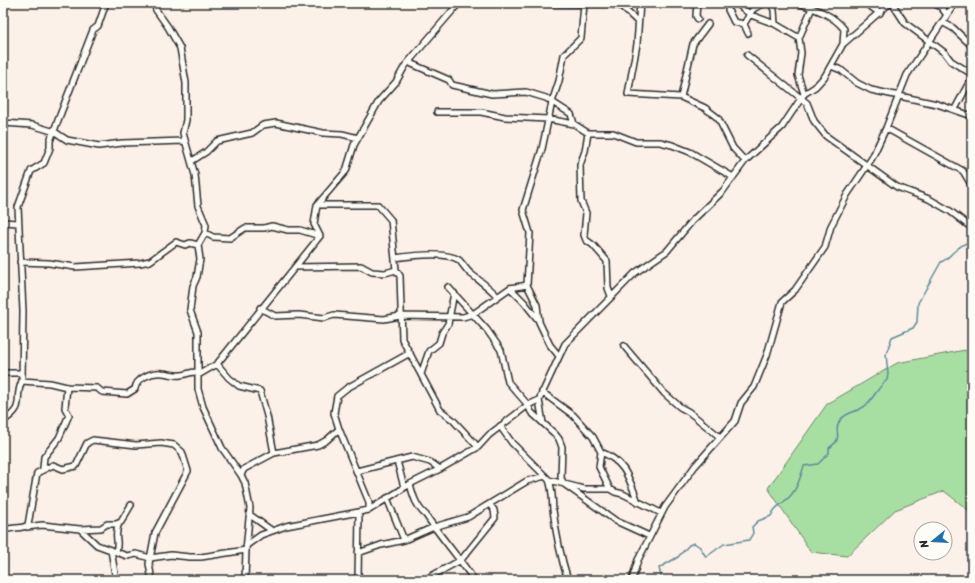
<svg xmlns="http://www.w3.org/2000/svg" width="975" height="583" font-family="Sriracha,sans-serif">
	<style>
		.green { fill: #a7dfa3; stroke: #698567 }
		.lines { fill: none; stroke-linecap: round; stroke-linejoin: round }
		.stream { stroke: #5d8a96; stroke-width: 1.5 }
		.minor-casing { stroke: #2b2b2b; stroke-width: 8 }
		.minor { stroke: #fdfcf7; stroke-width: 5 }
	</style>
	<rect width="100%" height="100%" fill="#fcf1e8"/>
	<filter id="ink" filterUnits="userSpaceOnUse"><feTurbulence type="fractalNoise" baseFrequency=".025" numOctaves="2"/><feDisplacementMap in="SourceGraphic" scale="8" xChannelSelector="R" yChannelSelector="G"/><feConvolveMatrix kernelMatrix="1 2 1 2 8 2 1 2 1" color-interpolation-filters="sRGB"/></filter>
	<g filter="url(#ink)">
		<!-- green -->
		<path class="green" d="M965 350 972 358V513L944 491 895 510 847 556 811 552 768 488 827 404 897 363Z"/>
		<g class="lines">
			<!-- stream -->
			<path class="stream" d="M662 580 659 568 678 557 689 545 694 543 700 547 706 557 724 544 749 540 753 533 752 527 758 521 771 516C776 505 779 507 786 500 797 491 800 478 804 466L818 464 829 453V448C846 437 831 432 841 419 848 411 860 412 867 404 875 396 878 387 887 380L888 374 886 354 892 337 913 328 917 322 918 303 941 262C949 259 950 254 956 250 960 246 967 243 972 239"/>
			<!-- minor casing -->
			<g class="minor-casing">
				<path id="minor" d="M154 3 156 10 168 27 180 48 186 83V120L183 133 195 175 198 206 206 225 205 233 198 245 200 259 197 277 193 286 190 310 198 332V389L203 407 222 448 241 475 245 483 250 508 246 550 245 580
					M527 3 610 4 621 6 638 22
					M640 3 637 44 628 94 681 97 705 108 718 118 733 148 745 161
					M697 3 696 16 698 19
					M729 3 728 10 734 22 744 24
					M736 3 751 15 775 24 799 38 801 53 798 75 804 94
					M771 3 774 10 775 24
					M798 3C815 9 832 14 844 29L843 44
					M865 3 880 13
					M892 3 905 23 945 53 951 61 972 74
					M933 3 941 7 947 15
					M942 22 953 28 972 46
					M748 33 744 24 753 9 765 3
					M799 38 812 8
					M747 55 807 103 814 121 826 136 897 187 929 199 950 211 968 225
					M410 61 412 64 449 80 452 85 492 94 526 92 546 98 571 114 574 124
					M831 66 841 70 857 83 871 90 937 104 972 116
					M681 97 693 44 708 24
					M955 109 972 77
					M437 112H481L505 117 548 119 574 124 588 133H613L636 142H660L672 145 690 152 733 177
					M3 123 32 125 55 132 67 140 99 146 122 143 185 141
					M886 128 963 171 972 186
					M588 133 585 151 580 165 581 201 586 213 584 235 586 240 593 245 607 261 608 288 611 296
					M192 161 206 152 217 141 252 133 263 125 276 123 323 133 342 134 358 138
					M317 205H378L391 220 396 270 400 276 402 339 440 410 453 420 478 447
					M3 222 18 223
					M205 233 213 237 230 238 245 228H264L272 226 288 230H300L320 236
					M395 258C409 256 446 251 459 260 463 264 466 270 471 274 480 281 489 287 497 296
					M20 262 49 263 75 267 140 263 150 261 176 242 185 245 190 243 198 245
					M295 267 361 266 372 272 385 273 396 270
					M448 287 487 330 501 350 508 382 528 405 531 412 555 434 559 439 562 447 561 478 564 484 616 521 649 536
					M510 288 524 302 539 321
					M260 308 275 316 299 315 324 318 334 315 384 319 400 316 463 317 473 314 510 288 527 285
					M624 346 664 393 680 407 689 412 720 437
					M559 356 550 345 539 322 537 305 527 285 530 233 523 210 542 149 552 102 559 81 564 55 581 38 584 4
					M217 364 229 378 239 386 260 391 267 416 274 453
					M3 373H22
					M421 374 429 351 439 343 442 333 448 324 454 293
					M198 375 217 364 320 236 314 224 317 205 346 171 354 145 379 101 396 82 405 66 459 3
					M22 381 23 311 18 207 31 171 44 163 50 148V141L93 30 98 26 106 3
					M542 392 573 415 593 437 601 452 599 467 610 489
					M539 400 543 423
					M3 421C27 406 13 400 22 381L50 383 67 387 97 388 102 392 127 394 135 389C136 378 152 372 162 373 168 373 172 376 181 375 187 375 190 371 198 372
					M500 426 512 443 549 480 584 489H610L615 492 623 494 661 513
					M601 452C626 462 629 479 638 502
					M397 461 404 487
					M43 468 44 457 59 438 69 415 65 408 67 387
					M357 471 412 457 430 462 440 469
					M241 475 244 469 274 453 318 445 327 440 339 429
					M549 480C553 491 552 499 553 510 556 534 561 558 568 580
					M410 484C413 495 416 507 426 515 441 538 459 557 474 580
					M387 498 404 540
					M369 510V502L339 429 334 413 337 396 347 388 410 353
					M250 515 271 530
					M27 527 42 525 80 529 97 545 127 556 136 554 150 558 171 555 190 557H201L246 550
					M80 529 101 528 107 524H116L121 522 131 505
					M3 531C11 526 21 530 28 525L37 473 53 465 63 469 76 466 87 443 93 440 136 445 161 443 174 445 182 452 188 471 155 533 149 564 152 580
					M247 545 261 535 286 526 369 510 410 484 440 469 478 447 489 435 528 405 539 400 565 344 635 273 667 251 693 220 723 191 745 161 782 127 804 94 815 87 825 76 843 44 890 3
					M111 550 116 580
					M116 551C120 541 113 536 119 523
					M358 553 381 545 404 540 434 527 468 517 527 481 545 476
					M358 580 359 512
					M424 580 461 560 495 518 494 510 490 505
					M632 580 638 560 665 507 695 466 735 421 741 403 754 387 767 355 782 302 795 290 825 247 831 226 847 195 872 158 886 128 907 75 955 3"/>
			</g>
			<!-- minor -->
			<use href="#minor" class="minor"/>
		</g>
	</g>
	<!-- margin -->
	<rect width="975" height="583" fill="none" stroke="#fdfcf7" stroke-width="16"/>
	<rect x="8" y="8" width="959" height="567" fill="none" stroke="#2b2b2b" stroke-width="1.5" filter="url(#ink)"/>
	<!-- north arrow -->
	<g transform="translate(933 541) rotate(252)"><circle r="19" fill="#fdfcf7" stroke="#a9a8a5"/>
	<path d="M0-3L7 15L0 10L-7 15Z" fill="#1f6fb2"/>
	<text y="-6" font-size="11" font-weight="bold" text-anchor="middle" fill="#2b2b2b">N</text>
	</g>
</svg>
